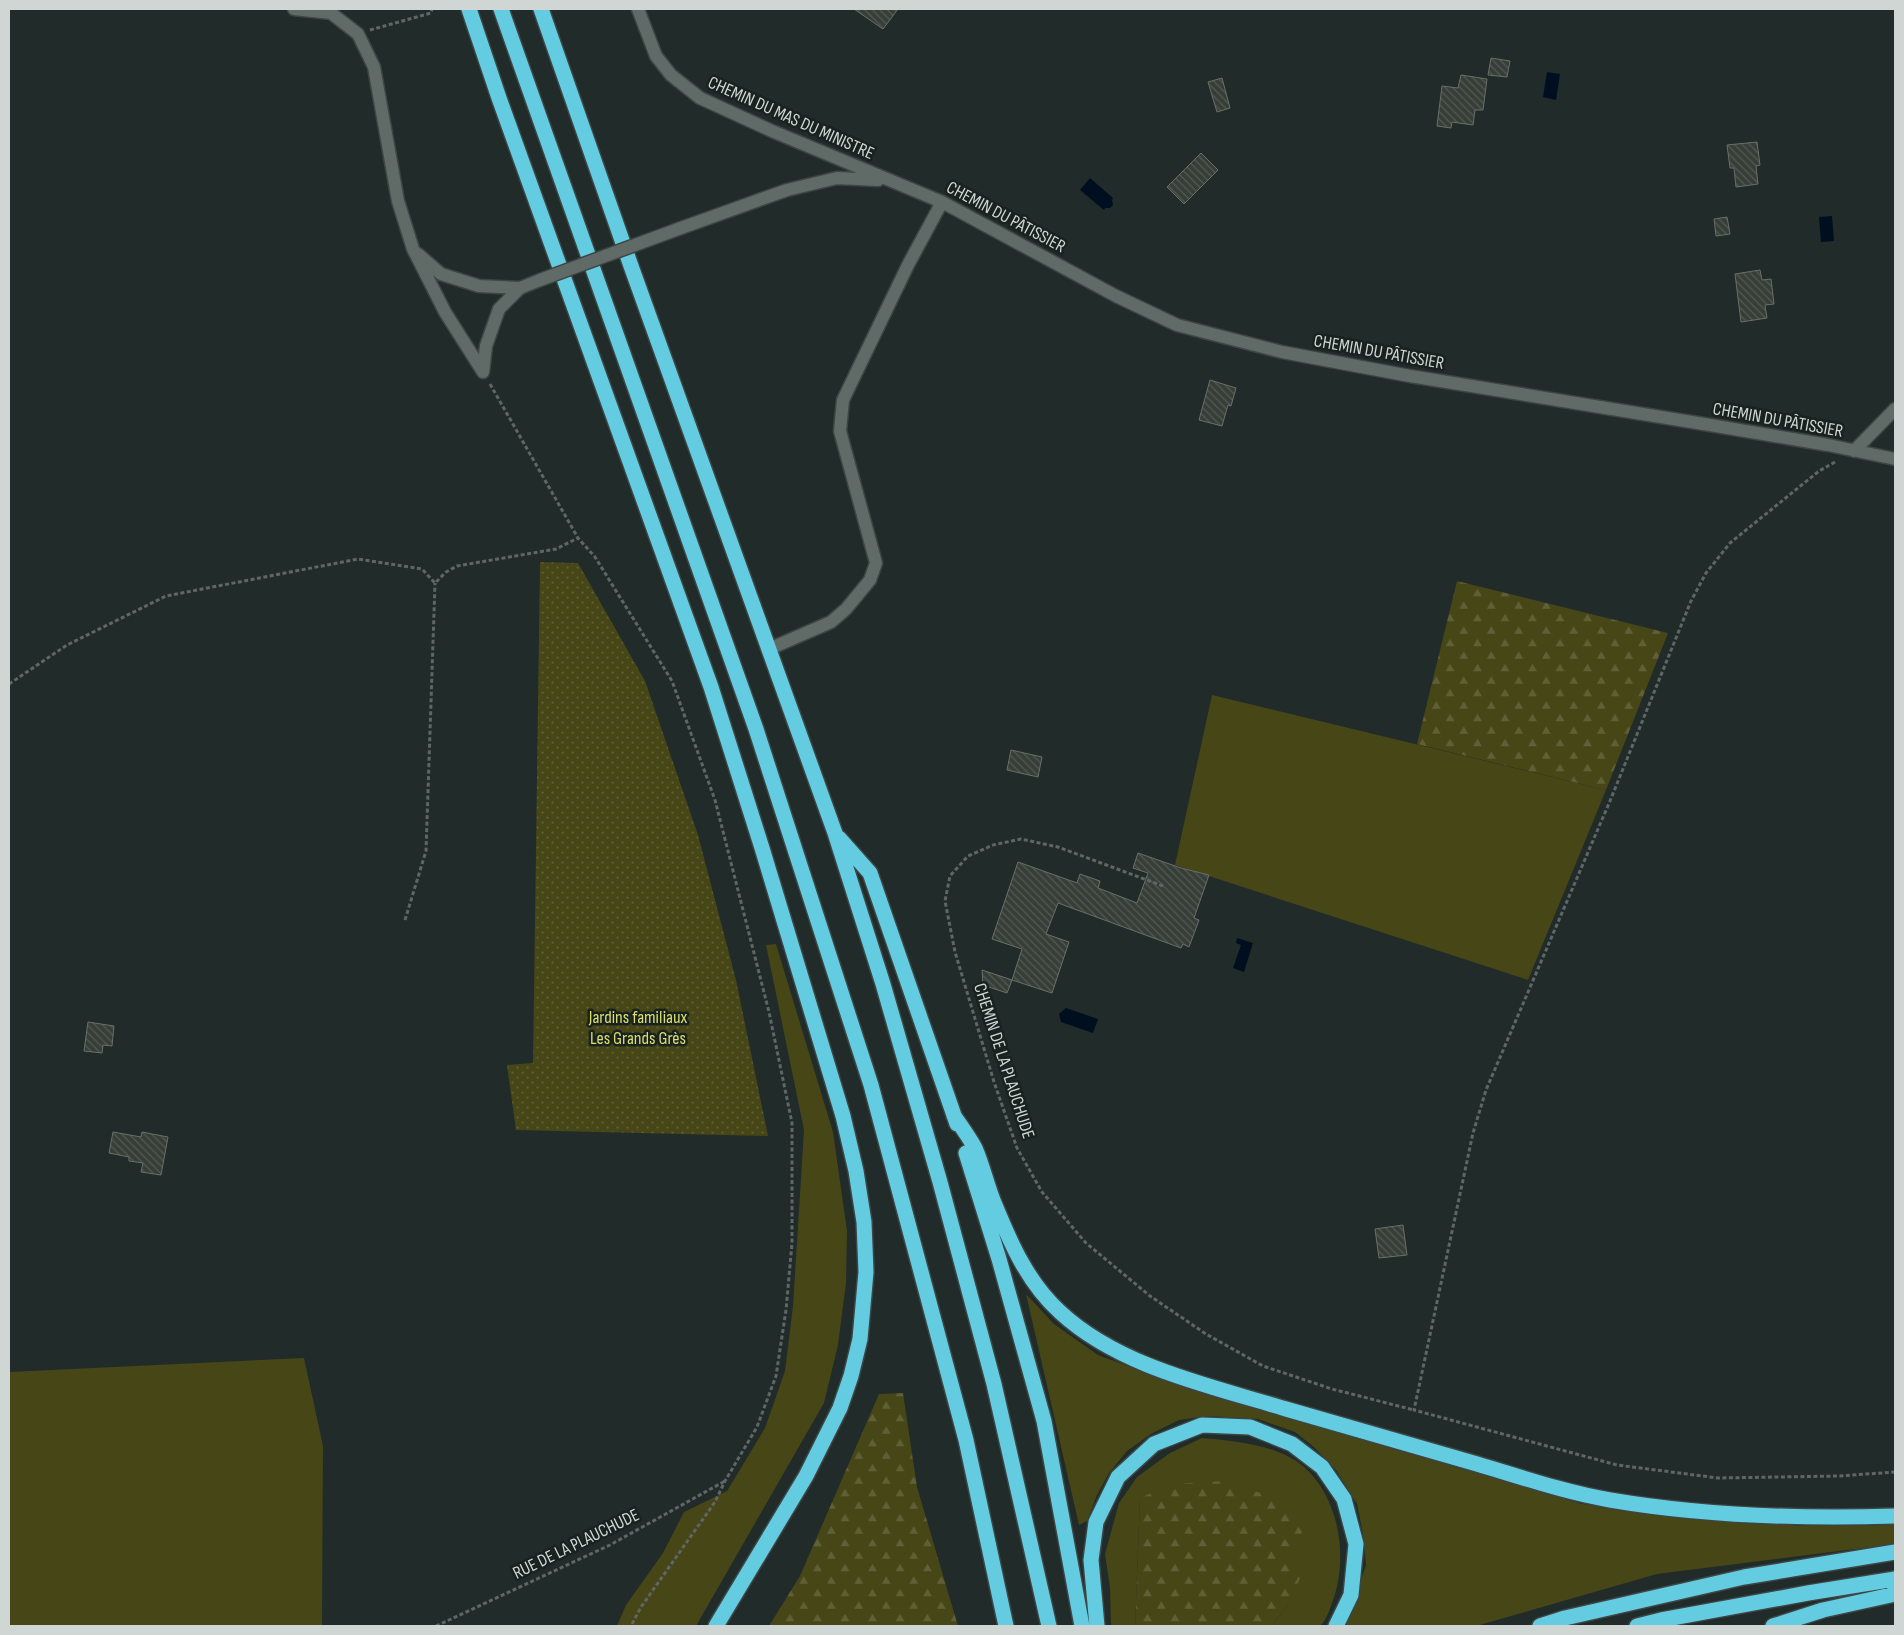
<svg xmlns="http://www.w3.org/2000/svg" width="1904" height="1635" font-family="'Sofia Sans Condensed',sans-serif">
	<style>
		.grass { fill: #464617 }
		.forest { fill: url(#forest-firs) }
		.garden { fill: url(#garden-dots) }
		.water { fill: #000f1f }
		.building { fill: url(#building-back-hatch); stroke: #697068 }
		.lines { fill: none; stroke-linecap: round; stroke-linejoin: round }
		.minor-casing { stroke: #3d4644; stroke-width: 15 }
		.highway-casing { stroke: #3d4644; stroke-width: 18 }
		.path { stroke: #5e6765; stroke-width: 3; stroke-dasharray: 4 2.5; stroke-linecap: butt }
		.minor { stroke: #606b68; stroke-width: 12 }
		.highway { stroke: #64cce1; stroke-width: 15 }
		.minor-bridge-casing { stroke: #3d4644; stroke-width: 15; stroke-linecap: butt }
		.minor-bridge { stroke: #606b68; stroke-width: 12 }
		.labels { text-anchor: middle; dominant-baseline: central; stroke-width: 5; stroke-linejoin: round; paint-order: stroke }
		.street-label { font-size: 18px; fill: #cfd6d4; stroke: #18221f }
		.park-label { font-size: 18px; fill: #ddde6d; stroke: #18221f }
	</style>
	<defs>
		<pattern id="forest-firs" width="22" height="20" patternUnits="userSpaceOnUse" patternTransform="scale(1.25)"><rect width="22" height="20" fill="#464617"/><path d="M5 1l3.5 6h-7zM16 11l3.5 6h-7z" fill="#606038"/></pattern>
		<pattern id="garden-dots" width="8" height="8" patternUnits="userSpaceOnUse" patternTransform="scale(1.25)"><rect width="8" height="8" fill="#464617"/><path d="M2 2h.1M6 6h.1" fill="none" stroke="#606038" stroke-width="1.8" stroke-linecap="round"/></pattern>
		<pattern id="building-back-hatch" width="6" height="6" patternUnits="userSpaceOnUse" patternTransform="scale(1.25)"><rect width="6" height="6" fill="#373e37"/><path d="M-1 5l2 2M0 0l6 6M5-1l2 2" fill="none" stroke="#535953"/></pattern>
	</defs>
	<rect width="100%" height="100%" fill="#212b29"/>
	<!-- grass -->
	<path class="grass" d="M1212 695 1606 790 1528 980 1175 865Z
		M776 944 833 1132 847 1231 846 1283 838 1345 824 1403 696 1626H617L626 1605 663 1553 684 1512 727 1491 765 1428 785 1371 793 1306 804 1130 766 945Z
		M1026 1294 1054 1324 1098 1355 1193 1390 1582 1504 1801 1526 1895 1525V1544L1657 1574 1476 1626H1346L1366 1565 1363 1534 1357 1504 1336 1470 1315 1448 1295 1432 1258 1419 1208 1416 1179 1420 1151 1434 1127 1451 1109 1473 1097 1495 1087 1521 1079 1525Z
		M304 1358 323 1446 322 1626H9V1372Z
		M1202 1438C1234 1441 1276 1444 1303 1466 1340 1498 1349 1559 1332 1603 1329 1612 1326 1620 1320 1626H1272L1288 1604 1140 1498 1135 1626H1111L1110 1588 1105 1554 1119 1503 1137 1477 1170 1453Z"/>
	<!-- forest -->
	<path class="forest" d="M1457 581 1668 633 1606 790 1417 744Z
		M903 1393 917 1487 958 1626H769L800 1576 879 1394Z
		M1225 1481 1281 1500 1302 1532 1292 1551 1301 1576 1288 1604 1272 1626H1135L1140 1498 1172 1484Z"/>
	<!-- garden -->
	<path class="garden" d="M540 562 578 563 645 681 698 835 736 980 768 1136 516 1130 507 1065 533 1063Z"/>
	<!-- water -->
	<path class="water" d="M1547 72 1560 74 1556 100 1543 97Z
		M1090 178 1113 198 1112 200 1113 205 1110 208H1105L1104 210 1080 190Z
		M1832 216 1834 241 1821 242 1819 217Z
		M1237 938 1253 943 1244 972 1233 968 1241 945 1236 943Z
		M1066 1008 1098 1019 1093 1033 1061 1022 1059 1014Z"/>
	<!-- building -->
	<path class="building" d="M854 9H898L883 29Z
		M1491 58 1510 61 1507 77 1488 75Z
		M1461 75 1487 79 1483 110H1475L1473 125 1452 122 1451 128 1437 126 1442 86 1458 88Z
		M1222 78 1230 108 1217 112 1208 82Z
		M1757 142 1760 165 1756 166 1758 184 1736 187 1734 168H1730L1727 145Z
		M1201 153 1218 170 1184 204 1167 187Z
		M1727 217 1730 234 1716 236 1714 219Z
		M1760 270 1762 280 1771 279 1774 304 1765 305 1767 318 1741 322 1735 274Z
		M1210 380 1236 388 1231 406 1228 405 1222 426 1199 420Z
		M1011 750 1042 757 1038 777 1007 770Z
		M1138 853 1181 868 1209 875 1194 918 1199 920 1189 947 1183 944 1181 948 1058 903 1046 934 1069 942 1052 993 1012 980 1022 949 992 939 1018 862 1077 883 1080 874 1100 881 1098 888 1137 903 1148 873 1133 868Z
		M982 970 1012 980 1007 993 983 985Z
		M88 1022 114 1026 112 1046 103 1045 102 1053 84 1051Z
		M113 1132 141 1137 142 1132 168 1137 161 1175 141 1172 143 1163 129 1161V1157L109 1153Z
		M1403 1225 1407 1255 1379 1258 1375 1229Z"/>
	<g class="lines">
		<!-- minor casing -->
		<g class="minor-casing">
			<path id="minor" d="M294 9 331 13 358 34 374 67 398 201 413 249 445 312 483 372
				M638 9 656 56 671 75 700 98 772 131 942 202 1116 296 1177 325 1282 352 1410 376 1710 425 1828 445 1895 459
				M681 228 787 190 837 178 878 180
				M418 254 441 274 479 286 520 288 540 280
				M483 372 486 346 499 309 520 288
				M1854 451 1895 409
				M769 649 831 622 846 609 870 580 876 563 840 431 843 400 908 265 942 202"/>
		</g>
		<!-- highway casing -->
		<g class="highway-casing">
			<path id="highway" d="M469 9 499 98 711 687 762 848 843 1116 856 1171 864 1222 866 1272 860 1339 851 1376 840 1408 806 1476 716 1626
				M501 9 756 729 871 1085 966 1440 1006 1626
				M541 9 631 266 835 833 883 984 940 1182 994 1384 1049 1626
				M839 838 870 873 957 1124
				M954 1116C961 1126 969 1137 975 1148 983 1166 987 1186 995 1205 1011 1244 1028 1283 1060 1312 1119 1367 1211 1386 1286 1409 1350 1428 1413 1445 1477 1464 1521 1477 1564 1492 1610 1500 1704 1516 1800 1519 1895 1516
				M966 1153 999 1259 1044 1421 1082 1626
				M1097 1626 1091 1560 1096 1522 1118 1477 1154 1444 1202 1425 1250 1427 1292 1444 1322 1467 1344 1499 1356 1544 1351 1595 1336 1626
				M1540 1626 1565 1618 1744 1577 1895 1552
				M1637 1626 1661 1620 1808 1593 1895 1579
				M1773 1626 1823 1610 1891 1595 1895 1592"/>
		</g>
		<!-- path -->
		<path class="path" d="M370 30 431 13 432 9
			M490 384 578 538 595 557 672 681 715 800 769 1012 792 1123V1243L786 1310 776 1376 757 1427 725 1481 715 1502 641 1607 631 1626
			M1835 462 1819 471 1730 543 1706 573 1691 601 1610 801 1486 1090 1473 1133 1414 1410 1617 1465 1718 1478 1839 1476 1895 1472
			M9 684 67 645 166 596 358 559 422 569 435 583 446 572 457 566 556 549 578 538
			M1163 886 1058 847 1021 839 993 845 968 856 950 876 945 901 955 952 994 1082 1017 1148 1042 1192 1086 1243 1150 1296 1206 1334 1263 1366 1332 1389 1414 1410
			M405 920 426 851 435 583
			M436 1626 610 1545 725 1481"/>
		<!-- minor -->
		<use href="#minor" class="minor"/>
		<!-- highway -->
		<use href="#highway" class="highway"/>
		<!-- minor-bridge casing -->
		<g class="minor-bridge-casing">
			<path id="minor-bridge" d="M540 280 681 228"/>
		</g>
		<!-- minor-bridge -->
		<use href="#minor-bridge" class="minor-bridge"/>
	</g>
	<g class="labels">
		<!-- street labels -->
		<g class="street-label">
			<text transform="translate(791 118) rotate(24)">CHEMIN DU MAS DU MINISTRE</text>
			<text transform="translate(1006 217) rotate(28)">CHEMIN DU PÂTISSIER</text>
			<text transform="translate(1379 352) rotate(10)">CHEMIN DU PÂTISSIER</text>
			<text transform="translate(1778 420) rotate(10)">CHEMIN DU PÂTISSIER</text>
			<text transform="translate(1004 1061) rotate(72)">CHEMIN DE LA PLAUCHUDE</text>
			<text transform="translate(576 1544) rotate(-26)">RUE DE LA PLAUCHUDE</text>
		</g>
		<!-- park labels -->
		<g class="park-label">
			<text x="638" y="1017">Jardins familiaux<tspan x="638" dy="21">Les Grands Grès</tspan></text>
		</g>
	</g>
	<!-- border -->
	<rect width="1904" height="1635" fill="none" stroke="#cfd6d4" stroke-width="20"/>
</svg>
